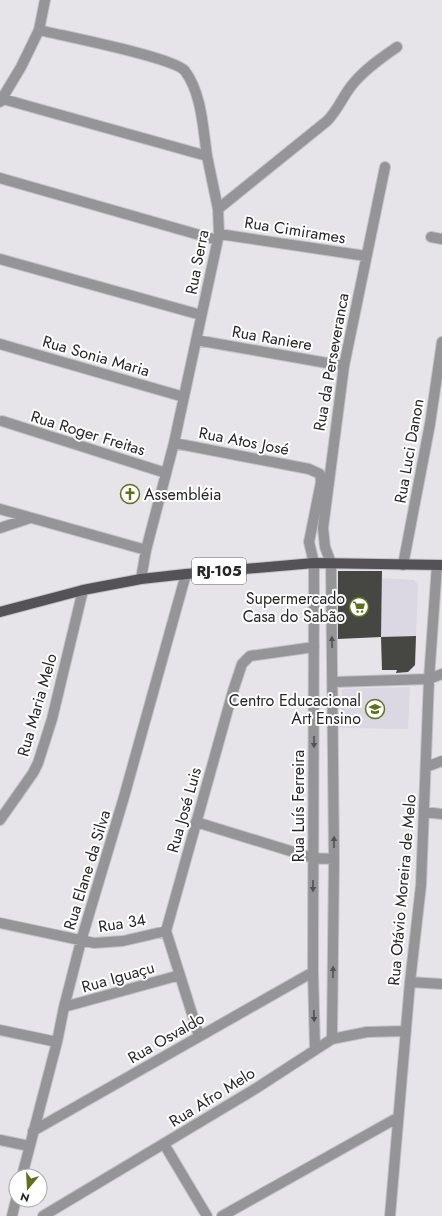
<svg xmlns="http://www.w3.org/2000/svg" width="442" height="1216" font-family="Jost,sans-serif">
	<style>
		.built { fill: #dbd7e3 }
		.building { fill: #464743 }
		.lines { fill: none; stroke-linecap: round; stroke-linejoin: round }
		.minor-casing { stroke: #c3c2c6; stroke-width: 12 }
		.major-casing { stroke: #c3c2c6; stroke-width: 12 }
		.minor { stroke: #959496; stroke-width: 10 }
		.major { stroke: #545256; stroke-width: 10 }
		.oneway { fill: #525153 }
		.labels { text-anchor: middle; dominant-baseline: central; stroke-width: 4; stroke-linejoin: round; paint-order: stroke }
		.shield { fill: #fff; stroke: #676668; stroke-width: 1 }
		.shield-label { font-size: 15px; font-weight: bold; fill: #262527 }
		.street-label { font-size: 16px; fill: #262527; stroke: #fff }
		.poi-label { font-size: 16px; fill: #262527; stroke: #fff; text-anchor: end }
	</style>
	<rect width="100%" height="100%" fill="#e6e4e9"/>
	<!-- built -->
	<path class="built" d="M382 578 414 580 418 585 416 636 381 637Z
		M410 687 408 729 340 728 342 689Z"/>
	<!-- building -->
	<path class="building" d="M338 571H382L381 637 338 639Z
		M416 636 415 665 408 672 396 673 397 670H382L381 637Z"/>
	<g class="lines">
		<!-- minor casing -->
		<g class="minor-casing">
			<path id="minor" d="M39 30C63 36 173 57 185 71 202 94 203 129 207 156
				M3 99 207 156 218 209 219 234 174 443 146 550 141 579
				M0 102 21 67 39 30 45 0
				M0 178 217 240
				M218 209 327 121C338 110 343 96 352 85 364 70 381 58 397 47
				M219 234 366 256
				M431 237 442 239
				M0 259 201 315
				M196 340 344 366
				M0 344 184 397
				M2 421 166 473
				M174 443 309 469 320 474 321 482 309 542 314 563 313 972 315 1049
				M0 509 146 550
				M0 528 30 518
				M403 565 430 424 442 342
				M333 682 429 679 442 674
				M426 767 442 761
				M424 812 442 814
				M0 820 33 773 38 763 52 719 83 590
				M196 822 313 858 334 859
				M0 923 94 943 123 941 166 931
				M410 982 442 984
				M64 1007 180 975
				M0 1030 57 1042
				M199 1036 166 931 233 691 242 664 250 656 314 647
				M332 1039 334 859 331 563 325 547 323 528 344 366 385 167
				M33 1131 313 972
				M0 1140 29 1146
				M164 1144 207 1216
				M22 1176 57 1042 64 1007 81 941 124 797 186 574
				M12 1216 16 1200
				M43 1216 255 1089 332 1039 367 1032 406 1031
				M222 1216 397 1118
				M390 1216 410 982 421 885 429 679 437 565"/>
		</g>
		<!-- major casing -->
		<g class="major-casing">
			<path id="major" d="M0 612 83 590 141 579 186 574 314 563 442 565"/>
		</g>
		<!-- minor -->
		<use href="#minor" class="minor"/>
		<!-- major -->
		<use href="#major" class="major"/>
	</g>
	<!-- one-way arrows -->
	<defs><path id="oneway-solid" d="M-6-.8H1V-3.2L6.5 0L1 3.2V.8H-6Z"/></defs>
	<g class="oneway">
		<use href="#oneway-solid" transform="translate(332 642) rotate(-91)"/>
		<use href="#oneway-solid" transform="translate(314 742) rotate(90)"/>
		<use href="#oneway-solid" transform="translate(334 842) rotate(-90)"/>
		<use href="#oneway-solid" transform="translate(313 886) rotate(90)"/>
		<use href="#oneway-solid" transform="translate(333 972) rotate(-89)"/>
		<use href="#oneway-solid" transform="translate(314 1016) rotate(88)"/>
	</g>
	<!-- icons -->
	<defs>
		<g id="church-ring" transform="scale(1)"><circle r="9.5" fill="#fff" stroke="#5e701e" stroke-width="1.5"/><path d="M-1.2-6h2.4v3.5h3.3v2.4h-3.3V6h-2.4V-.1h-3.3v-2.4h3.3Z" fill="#5e701e"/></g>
		<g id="supermarket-ring" transform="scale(1)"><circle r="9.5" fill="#fff" stroke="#5e701e" stroke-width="1.5"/><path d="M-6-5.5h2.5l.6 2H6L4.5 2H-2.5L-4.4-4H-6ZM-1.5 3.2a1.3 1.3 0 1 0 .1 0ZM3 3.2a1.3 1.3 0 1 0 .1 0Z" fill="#5e701e"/></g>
		<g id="school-ring" transform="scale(1)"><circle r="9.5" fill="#fff" stroke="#5e701e" stroke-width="1.5"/><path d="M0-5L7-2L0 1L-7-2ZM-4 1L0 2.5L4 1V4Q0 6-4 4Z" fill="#5e701e"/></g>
	</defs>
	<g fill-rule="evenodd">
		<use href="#church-ring" x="130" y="494"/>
		<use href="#supermarket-ring" x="359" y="607"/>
		<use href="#school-ring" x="375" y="709"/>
	</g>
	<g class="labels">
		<!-- shield labels -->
		<rect class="shield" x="192" y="558" width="54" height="26" rx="3"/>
		<g class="shield-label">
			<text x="219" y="571">RJ-105</text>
		</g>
		<!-- street labels -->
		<g class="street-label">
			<text transform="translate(295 230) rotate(9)">Rua Cimirames</text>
			<text transform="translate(197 262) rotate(-79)">Rua Serra</text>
			<text transform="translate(272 338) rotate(10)">Rua Raniere</text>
			<text transform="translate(96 356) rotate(16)">Rua Sonia Maria</text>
			<text transform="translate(331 362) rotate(-80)">Rua da Perseveranca</text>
			<text transform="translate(88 433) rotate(17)">Rua Roger Freitas</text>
			<text transform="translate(244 441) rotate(11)">Rua Atos José</text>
			<text transform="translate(409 451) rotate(-80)">Rua Luci Danon</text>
			<text transform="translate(37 705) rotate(-74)">Rua Maria Melo</text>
			<text transform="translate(298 806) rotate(-90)">Rua Luís Ferreira</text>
			<text transform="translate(184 810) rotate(-74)">Rua José Luis</text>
			<text transform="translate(87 870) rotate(-73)">Rua Elane da Silva</text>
			<text transform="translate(402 890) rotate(-85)">Rua Otávio Moreira de Melo</text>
			<text transform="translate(122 923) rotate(-9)">Rua 34</text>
			<text transform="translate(118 977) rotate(-16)">Rua Iguaçu</text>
			<text transform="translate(166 1038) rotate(-30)">Rua Osvaldo</text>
			<text transform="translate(212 1097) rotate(-32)">Rua Afro Melo</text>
		</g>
		<!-- poi labels -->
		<g class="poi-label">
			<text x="144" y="494" text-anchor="start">Assembléia</text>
			<text x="345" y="598">Supermercado<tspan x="345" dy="18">Casa do Sabão</tspan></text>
			<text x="361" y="700">Centro Educacional<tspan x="361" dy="18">Art Ensino</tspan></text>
		</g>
	</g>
	<!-- north arrow -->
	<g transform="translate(28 1188) rotate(198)"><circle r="19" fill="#ffffff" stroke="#a8a8a9"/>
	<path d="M0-3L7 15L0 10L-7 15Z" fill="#5e701e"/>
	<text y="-6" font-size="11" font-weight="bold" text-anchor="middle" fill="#262527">N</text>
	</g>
</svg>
